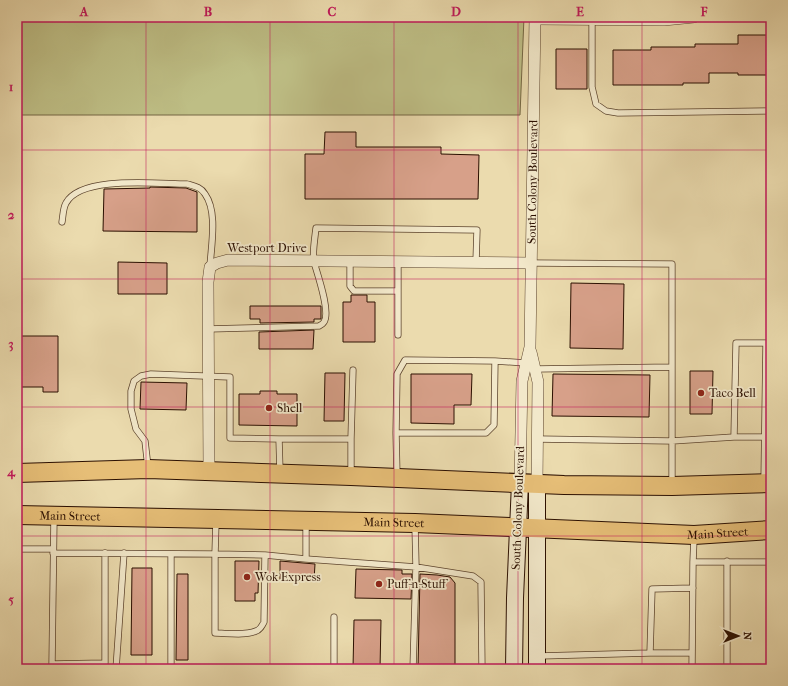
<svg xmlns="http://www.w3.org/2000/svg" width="788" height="686" font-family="'IM FELL French Canon',serif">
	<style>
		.green { fill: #bebe85; stroke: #746642 }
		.building { fill: #d7a089; stroke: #2b0f00 }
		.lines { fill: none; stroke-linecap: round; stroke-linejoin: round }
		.lane-casing { stroke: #5b422c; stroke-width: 7 }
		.street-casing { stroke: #5b422c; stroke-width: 12 }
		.secondary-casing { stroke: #2b0f00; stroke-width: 18 }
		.primary-casing { stroke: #2b0f00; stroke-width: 20 }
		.lane { stroke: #f2e8ca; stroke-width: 5.5 }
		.street { stroke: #f2e8ca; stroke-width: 11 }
		.secondary { stroke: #f2e8ca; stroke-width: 16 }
		.primary { stroke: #e6be77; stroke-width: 18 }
		.grid { fill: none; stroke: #c2185b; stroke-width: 1; stroke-opacity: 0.55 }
		.poi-dot { fill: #8f2418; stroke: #f2e8ca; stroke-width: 1.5 }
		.labels { text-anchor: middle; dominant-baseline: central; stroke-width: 3.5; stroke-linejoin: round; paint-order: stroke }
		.street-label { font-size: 12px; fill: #2b0f00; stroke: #f2e8ca }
		.poi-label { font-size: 12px; fill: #2b0f00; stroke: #f2e8ca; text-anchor: start }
		.neatline { fill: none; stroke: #c2185b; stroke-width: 1.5 }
		.grid-label { font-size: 13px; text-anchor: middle; font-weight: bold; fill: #c2185b }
	</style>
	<rect width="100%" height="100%" fill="#ebdbae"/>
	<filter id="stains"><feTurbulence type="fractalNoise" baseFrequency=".005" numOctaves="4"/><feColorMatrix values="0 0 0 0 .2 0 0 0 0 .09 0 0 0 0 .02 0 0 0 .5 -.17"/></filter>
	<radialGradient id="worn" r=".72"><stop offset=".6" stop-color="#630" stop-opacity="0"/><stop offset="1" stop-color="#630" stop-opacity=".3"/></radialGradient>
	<!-- green -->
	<path class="green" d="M17 17H524L520 115H17Z"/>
	<!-- building -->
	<path class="building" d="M738 35H770V75H738V73H709V83H683V85H613V50H651V47H695V44H738Z
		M556 49H587V89H556Z
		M325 132H356V147H441V154L479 155 478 199H305V154H324Z
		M150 187 186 188 197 192V232L103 231 104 189 150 188Z
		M118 262 167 263V294H118Z
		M571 283 624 284 623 349 570 348Z
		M351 295H367V302H375V342H343V302H351Z
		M250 306H321V319H314V322L260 323V319H250Z
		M314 330 313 349H259V332Z
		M17 336H58V392H43V387H17Z
		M690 371H713L712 414H690Z
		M325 373H345L344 421H324Z
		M411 374H472L471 405H454V424L411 423Z
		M553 374 650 375 649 417 552 416Z
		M141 382 187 383 186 410 140 409Z
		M260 391H277V394H297V426L239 425V394H260Z
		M235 561H259L258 593H255V601H235Z
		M280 561 315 564 314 580H280Z
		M132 568H152V655H131Z
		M356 569 402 570V574H412L411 599 355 598Z
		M177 574H188V660H176Z
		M420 574 437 575 450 577 455 583V669H418Z
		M354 620H381L380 669H353Z"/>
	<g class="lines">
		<!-- lane casing -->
		<g class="lane-casing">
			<path id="lane" d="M592 17V87L596 104 606 111 618 113 771 111
				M62 222C63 216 63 208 66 203 81 175 158 184 187 184 194 186 201 187 205 194 218 212 211 246 210 267
				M350 261V286L354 291H398
				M531 263 672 264V483
				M208 329 319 326C321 325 323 324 324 322 331 312 317 273 314 262 312 254 315 237 316 228L477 230 476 262
				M398 335V262
				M495 361 526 363
				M535 369 672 367
				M396 433 397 374 405 360 495 361 494 425 486 433H396L397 476
				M351 439 353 370
				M537 439 672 441 734 437
				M148 467 145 441 136 429 131 409V391L134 381 141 376 151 374 230 377V438L279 439
				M280 472 279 439H351V473
				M764 481 766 343H736L734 437H765
				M54 518 52 664 105 663V553
				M306 524V559L416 567 473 576 481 582 482 669
				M17 549H53
				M53 553 215 554 216 521
				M171 554V669
				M265 555 264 622C262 626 260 630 256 631 246 636 226 633 215 633V554L265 555 306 559
				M693 562 694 538
				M334 617V669
				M650 653H692
				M539 656 650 653 652 589 693 588
				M116 669 124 553
				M413 669 416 567 415 525
				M692 669 693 562H771
				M727 669V561
				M770 669 771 608"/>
		</g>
		<!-- street casing -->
		<g class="street-casing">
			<g id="street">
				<path d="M535 19 664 20 694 17"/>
				<path d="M531 352 538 382 537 484"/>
				<path d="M209 471 208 282 210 267 217 263 228 260 531 263"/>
				<path id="s1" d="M520 483 522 381 530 347 535 17"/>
			</g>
		</g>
		<!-- secondary casing -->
		<g class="secondary-casing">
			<path id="secondary" d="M537 484V669
				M514 669 515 598 520 483"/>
		</g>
		<!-- primary casing -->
		<g class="primary-casing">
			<g id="primary">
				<path d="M17 473 148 469 351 476 564 485 672 486 771 483"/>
				<path id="s2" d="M17 515 415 523 694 535 771 530"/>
			</g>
		</g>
		<!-- lane -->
		<use href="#lane" class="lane"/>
		<!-- street -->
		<use href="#street" class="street"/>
		<!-- secondary -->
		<use href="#secondary" class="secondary"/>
		<!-- primary -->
		<use href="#primary" class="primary"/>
	</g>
	<!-- grid -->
	<path class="grid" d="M146 17V669M270 17V669M394 17V669M518 17V669M642 17V669M17 150H771M17 279H771M17 407H771M17 536H771"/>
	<!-- markers -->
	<g class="poi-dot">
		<circle cx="701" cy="393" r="4"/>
		<circle cx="269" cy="408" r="4"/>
		<circle cx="247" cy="577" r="4"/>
		<circle cx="379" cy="584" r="4"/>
	</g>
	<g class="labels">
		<!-- street labels -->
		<g class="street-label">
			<text stroke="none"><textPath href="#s1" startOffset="302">South Colony Boulevard</textPath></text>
			<text x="267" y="248">Westport Drive</text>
			<text transform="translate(518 508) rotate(-88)">South Colony Boulevard</text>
			<text stroke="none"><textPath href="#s2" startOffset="53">Main Street</textPath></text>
			<text stroke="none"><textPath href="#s2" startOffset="377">Main Street</textPath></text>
			<text stroke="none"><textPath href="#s2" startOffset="701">Main Street</textPath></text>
		</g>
		<!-- poi labels -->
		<g class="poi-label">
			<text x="709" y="393">Taco Bell</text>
			<text x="277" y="408">Shell</text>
			<text x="255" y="577">Wok Express</text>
			<text x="387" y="584">Puff-n-Stuff</text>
		</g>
	</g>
	<!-- margin -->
	<rect width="788" height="686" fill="none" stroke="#ebdbae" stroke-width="44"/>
	<!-- north arrow -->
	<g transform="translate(738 636) rotate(90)" stroke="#f2e8ca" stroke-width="3" paint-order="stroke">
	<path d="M0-3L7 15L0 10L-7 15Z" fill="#2b0f00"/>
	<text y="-6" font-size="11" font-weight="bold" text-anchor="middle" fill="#2b0f00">N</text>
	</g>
	<rect x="22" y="22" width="744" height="642" class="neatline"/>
	<g class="grid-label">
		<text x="84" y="16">A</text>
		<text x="208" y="16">B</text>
		<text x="332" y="16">C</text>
		<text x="456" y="16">D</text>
		<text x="580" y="16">E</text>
		<text x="704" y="16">F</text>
		<text x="11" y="91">1</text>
		<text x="11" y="219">2</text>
		<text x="11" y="348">3</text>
		<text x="11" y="476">4</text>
		<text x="11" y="604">5</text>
	</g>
	<rect width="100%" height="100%" filter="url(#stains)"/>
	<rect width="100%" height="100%" fill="url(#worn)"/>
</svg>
